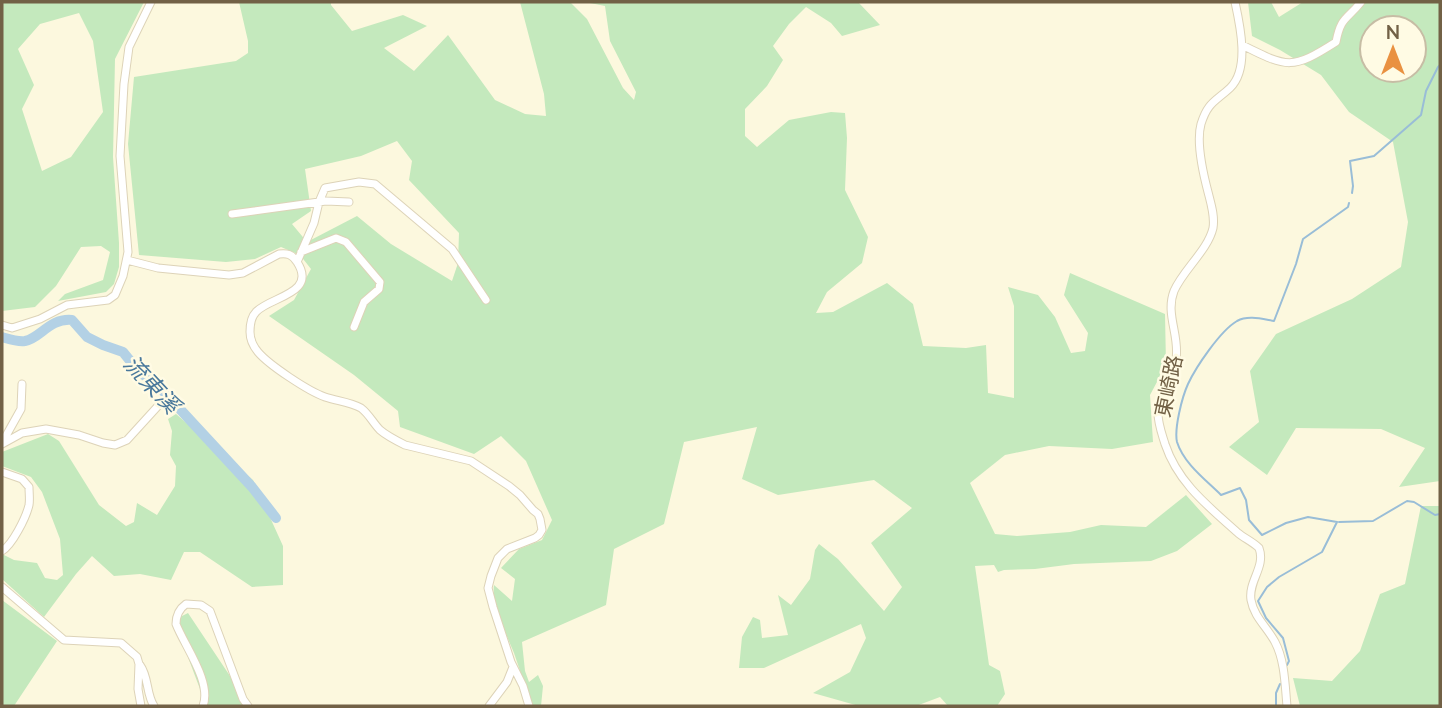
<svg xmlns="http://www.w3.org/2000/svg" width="1442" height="708" font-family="Mulish,'Noto Sans TC',sans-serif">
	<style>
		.green { fill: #c4e9bd; fill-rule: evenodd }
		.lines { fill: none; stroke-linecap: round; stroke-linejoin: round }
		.stream { stroke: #99bdd7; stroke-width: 2 }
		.river { stroke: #b3d1e5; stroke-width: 10 }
		.minor-casing { stroke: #ddd3b8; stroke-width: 9 }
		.minor { stroke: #fff; stroke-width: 7 }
		.labels { text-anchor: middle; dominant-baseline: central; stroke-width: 5; stroke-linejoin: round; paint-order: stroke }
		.street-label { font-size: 21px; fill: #726146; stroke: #fffbe4 }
		.water-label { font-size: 23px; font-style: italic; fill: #49789b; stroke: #fffbe4 }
	</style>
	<rect width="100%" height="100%" fill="#fcf8de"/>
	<!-- green -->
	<path class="green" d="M2 2H144L115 59 113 157 119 243V267L114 284 106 292 58 301 65 294 103 280 110 252 101 246 81 247 56 286 35 307 2 311ZM79 13 93 41 103 112 71 157 42 171 22 109 34 85 18 49 40 24Z
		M239 2H331V5L352 31 403 15 427 26 384 48 414 71 448 35 495 100 525 114 546 116 544 94 520 2H570L587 19 623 88 634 100 636 92 610 41 605 6 585 2H858L880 25 842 36 831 23 806 7 789 24 773 46 783 60 767 86 745 109V136L757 147 789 120 831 112 845 113 847 138 845 190 868 237 862 263 827 292 816 313 833 312 887 283 913 304 923 346 966 348 986 345 988 393 1014 398V306L1008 287 1038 295 1055 317 1071 353 1085 351 1088 333 1064 295 1070 273 1165 314 1166 365 1150 395 1153 442 1112 449 1049 446 1005 455 970 483 995 534 1017 536 1070 532 1101 525 1146 527 1186 495 1212 524 1177 551 1151 561 1074 564 1035 569 1004 570 998 572 994 565 975 566 989 665 1000 671 1005 694 997 706H948L940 697 916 706H859L813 693 850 672 866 638 861 624 764 668H739L742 637 753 617 760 620 762 638 788 635 778 595 791 605 810 579 815 550 819 544 838 559 884 611 902 587 871 543 912 508 874 480 778 495 742 479 757 427 684 442 664 524 614 549 606 605 522 642 525 671 529 682 538 675 543 686 541 706H531C526 688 520 671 514 653 507 636 491 602 494 585L512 601 515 579 501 568 519 549 542 540 552 520 526 461 501 436 474 454 400 427 398 411 354 375 269 316 294 300 311 269 300 255 281 247 255 259 226 262 139 255 128 144 134 77 236 61 248 53V41ZM397 141 412 161 409 180 459 233 458 263 452 281 391 244 357 216 307 242 292 224 311 211 305 169 361 156Z
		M1248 2H1271L1279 17 1303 2H1440V481L1399 487 1425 448 1381 429 1296 428 1267 475 1229 447 1259 422 1250 371 1276 334 1352 299 1401 267 1408 222 1393 142 1349 112 1321 75 1280 50 1252 36ZM1372 28H1414V70H1372Z
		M176 414 253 480 283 546V585L252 587 200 552H184L171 580 140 574 114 576 92 556 76 574 44 617 2 579V554L14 560 37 563 45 578 57 580 63 575 60 539 42 492 31 477 2 466V452L48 434 59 441 99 505 126 526 134 522 137 503 157 515 175 486 176 466 170 455 172 431 168 419Z
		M1421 506H1440V706H1300L1293 678 1332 681 1360 651 1380 594 1405 584Z
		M2 600 57 641 14 706H2Z
		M188 613 250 706H204L206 705 174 620Z"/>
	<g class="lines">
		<!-- stream -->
		<path class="stream" d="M1352 193 1353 186 1350 161 1374 156 1421 115 1426 91 1438 67 1440 65
			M1339 522 1373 521 1407 501 1414 502 1435 515 1440 514
			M1287 665 1289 661 1283 638 1266 618 1258 601 1267 587 1279 577 1322 552 1337 522 1308 517 1286 523 1262 535 1249 520 1246 500 1240 488 1221 495C1206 480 1184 464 1177 442 1174 429 1182 397 1188 384 1196 367 1220 331 1237 321 1248 315 1262 319 1274 321L1296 264 1303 239 1348 207 1349 203
			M1276 706V693L1280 684"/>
		<!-- river -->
		<path class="river" d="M2 337C9 339 17 342 25 341 41 338 49 318 72 320L87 337 103 345 123 352 140 373 153 380 252 487 276 518"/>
		<!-- minor casing -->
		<g class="minor-casing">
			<path id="minor" d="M1235 2C1240 25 1250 69 1230 88 1215 102 1208 102 1201 124 1196 142 1203 173 1208 192 1211 204 1215 216 1213 228 1208 250 1183 270 1174 291 1165 314 1180 336 1176 359 1175 369 1173 380 1169 389 1165 398 1158 403 1158 413 1158 424 1162 434 1165 444 1178 483 1208 506 1238 533 1244 538 1253 542 1259 548 1266 567 1248 581 1251 600 1254 617 1267 627 1275 642 1285 661 1285 686 1287 706
				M1242 45C1288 68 1292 70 1336 42 1341 16 1347 20 1361 2
				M232 214 326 201 349 202
				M301 252 336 238 346 242 380 282 379 289 364 302 354 327
				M127 260 158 268 229 275 243 273 279 254C287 253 292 254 297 262 318 294 269 297 256 312 251 317 250 325 250 332 250 339 253 346 258 352 269 365 308 391 325 397 337 401 350 402 361 408 369 414 373 423 380 430 387 436 397 441 405 445L471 461 509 486 520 495 533 510 538 514 540 519 542 530 539 535 535 538 507 549 498 558 491 576 488 588 493 607 511 662 523 686 529 706
				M297 262 314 223 319 202 325 188 359 182 375 184 452 249 486 300
				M2 325 12 328 40 319 67 305 108 300 115 295 123 276 128 252 120 156 124 84 129 47 151 2
				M2 443 21 409 22 384
				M2 444 22 433 46 429 79 435 103 443 115 445 127 440 158 406
				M2 472 22 479 29 487C29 493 30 500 29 505 26 518 12 545 2 551
				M2 587 64 640 121 643 137 657 139 664 138 689 141 706
				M140 665C149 677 146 694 154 706
				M203 706C212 682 185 647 176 624 176 615 179 609 186 604L201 605 210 611 243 699 248 706
				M489 706 507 682 513 667"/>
		</g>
		<!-- minor -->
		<use href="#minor" class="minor"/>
	</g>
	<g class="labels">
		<!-- street labels -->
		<g class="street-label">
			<text transform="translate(1168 386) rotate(-78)">東崎路</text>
		</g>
		<!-- water labels -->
		<g class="water-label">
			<text transform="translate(152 384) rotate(47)">流東溪</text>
		</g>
	</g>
	<!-- border -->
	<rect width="1442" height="708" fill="none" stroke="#726146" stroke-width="7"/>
	<!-- north arrow -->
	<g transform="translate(1393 49)"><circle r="33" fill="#fffbe4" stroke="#c7bda5" stroke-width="2"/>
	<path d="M0-5L12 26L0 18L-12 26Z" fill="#e99141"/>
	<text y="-10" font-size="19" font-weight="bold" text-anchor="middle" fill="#726146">N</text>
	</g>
</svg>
